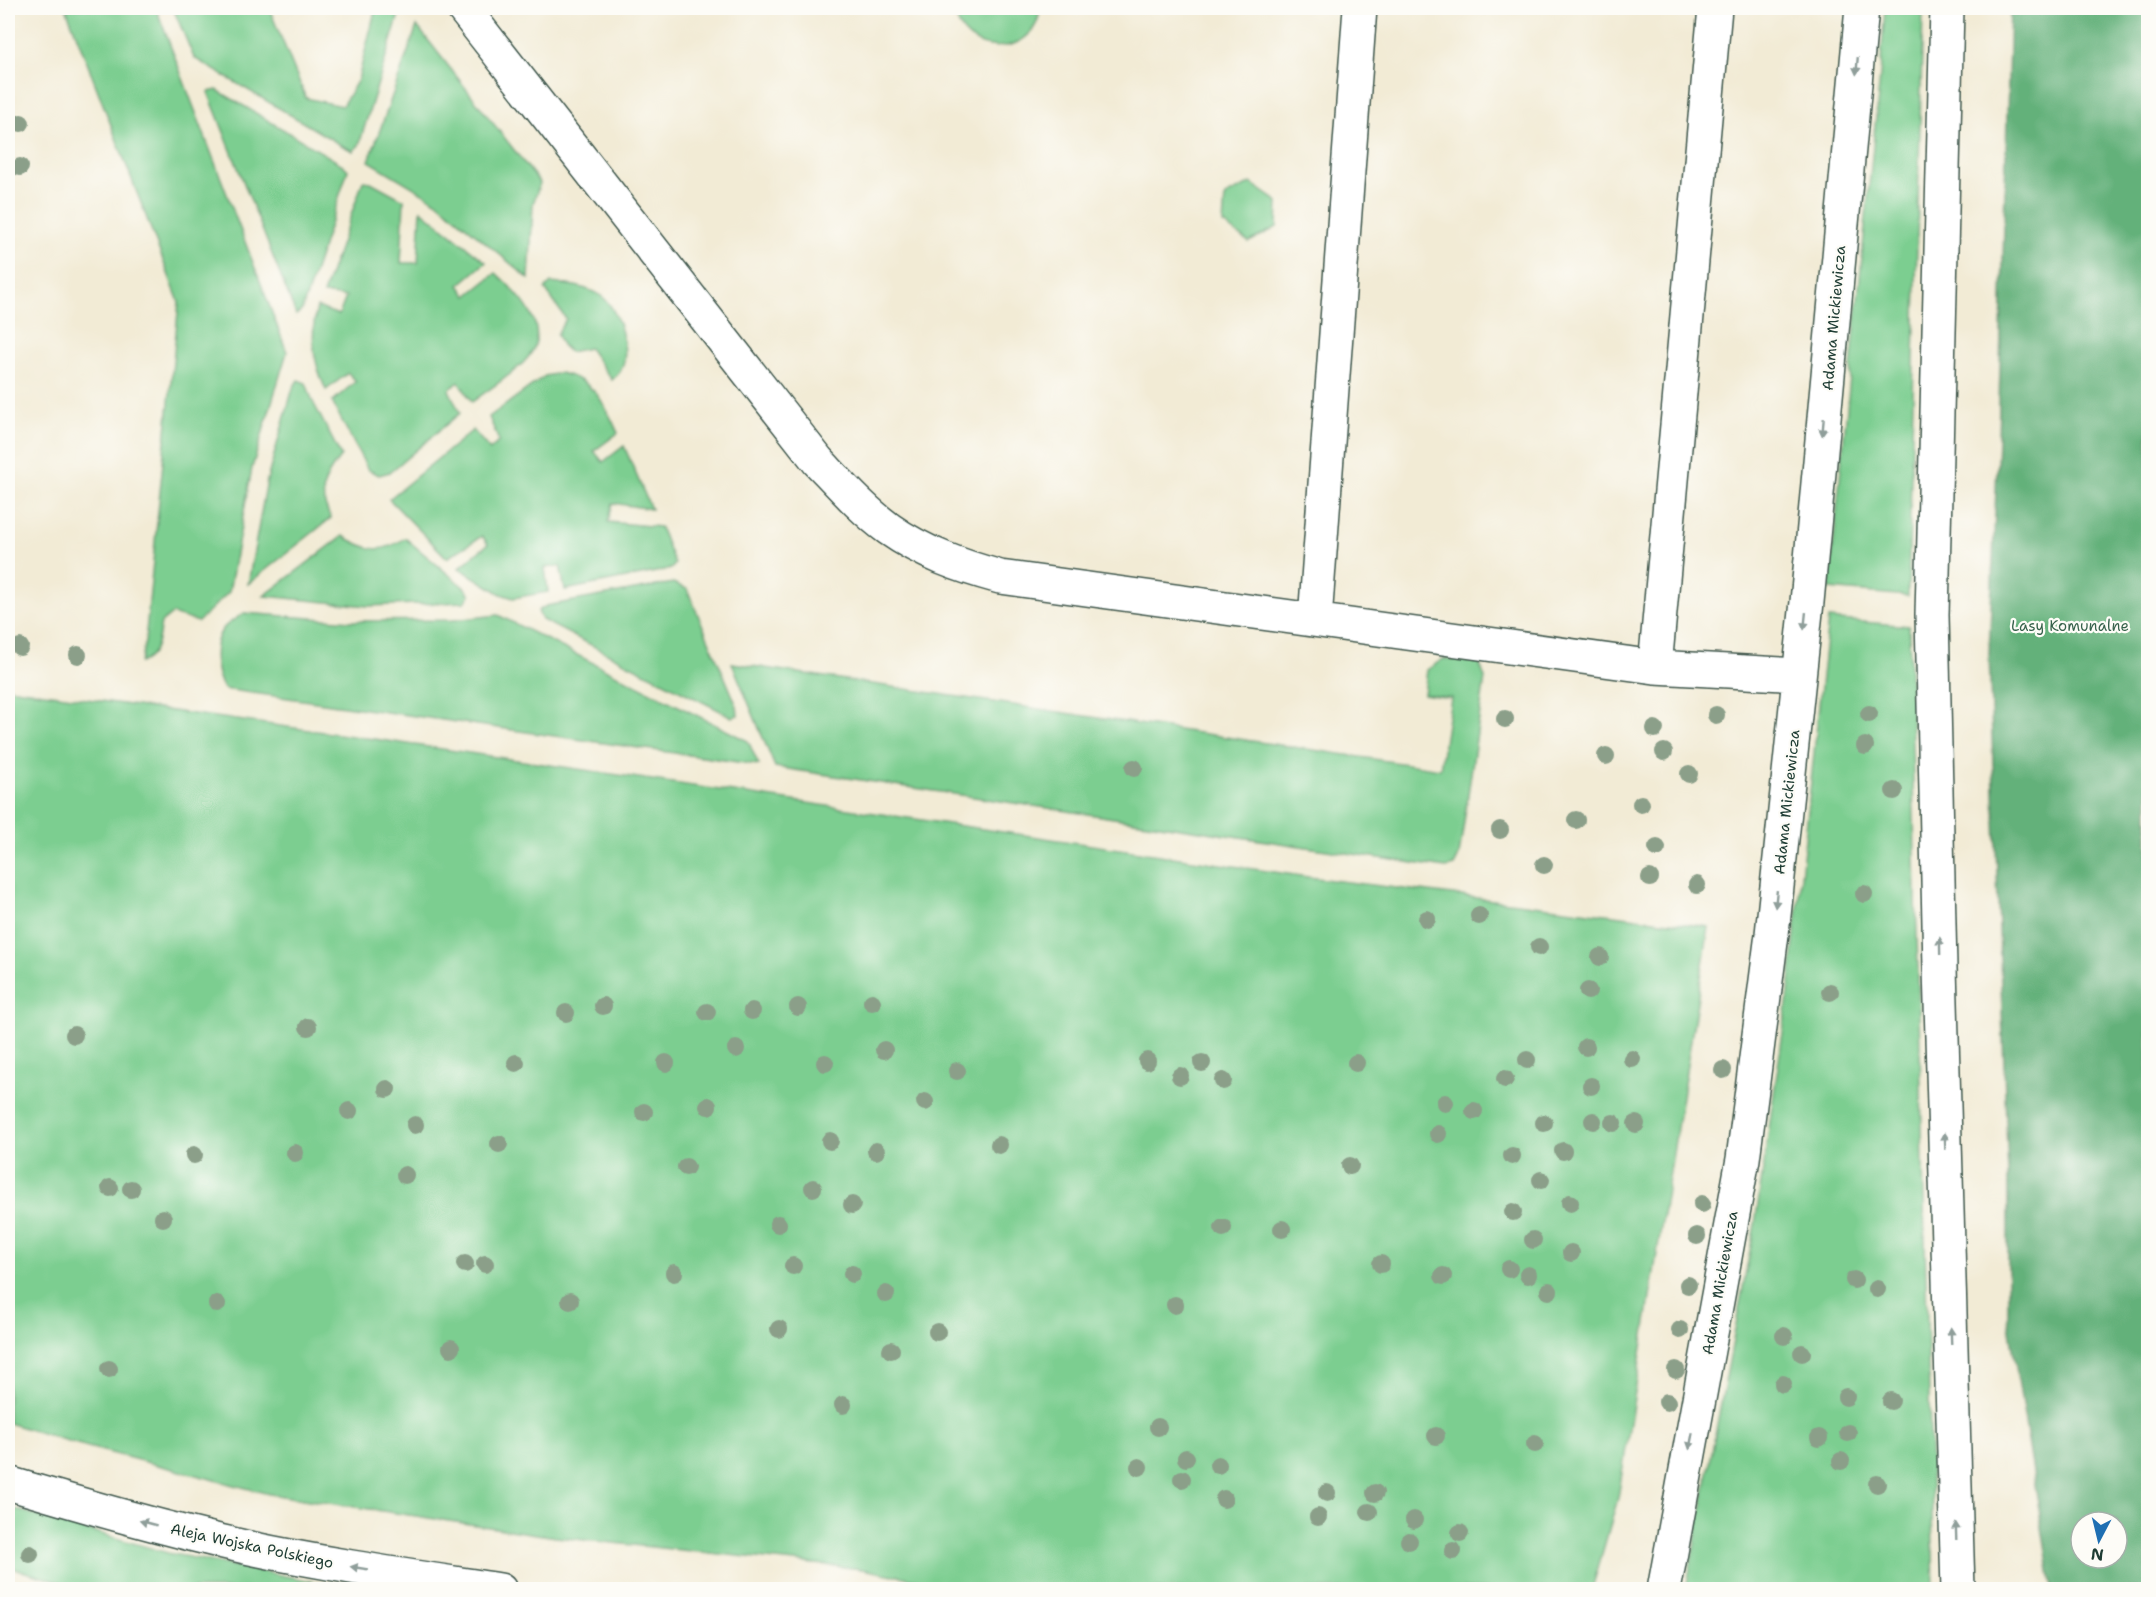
<svg xmlns="http://www.w3.org/2000/svg" width="2156" height="1597" font-family="'Shantell Sans',sans-serif">
	<style>
		.green { fill: #7bce90; stroke: #4d8662; stroke-width: 1.5 }
		.forest { fill: #64b17a; stroke: #427757; stroke-width: 1.5; fill-rule: evenodd }
		.lines { fill: none; stroke-linecap: round; stroke-linejoin: round }
		.minor-casing { stroke: #3f574c; stroke-width: 36 }
		.major-casing { stroke: #3f574c; stroke-width: 36 }
		.minor { stroke: #fff; stroke-width: 33 }
		.major { stroke: #fff; stroke-width: 33 }
		.tree { fill: #8b9f89 }
		.oneway { fill: #8f9e9a }
		.labels { text-anchor: middle; dominant-baseline: central; stroke-width: 4.5; stroke-linejoin: round; paint-order: stroke }
		.street-label { font-size: 15px; fill: #1f3d34; stroke: #fdfcf7 }
		.park-label { font-size: 15px; fill: #36614b; stroke: #fdfcf7 }
	</style>
	<rect width="100%" height="100%" fill="#fdfcf7"/>
	<filter id="ink" filterUnits="userSpaceOnUse"><feTurbulence type="fractalNoise" baseFrequency=".0167" numOctaves="2"/><feDisplacementMap in="SourceGraphic" scale="12" xChannelSelector="R" yChannelSelector="G"/><feConvolveMatrix kernelMatrix="1 2 1 2 8 2 1 2 1" color-interpolation-filters="sRGB"/></filter>
	<filter id="wash" filterUnits="userSpaceOnUse"><feTurbulence type="fractalNoise" baseFrequency=".008" numOctaves="4" result="noise"/><feDisplacementMap in="SourceGraphic" scale="24" xChannelSelector="R" yChannelSelector="G"/><feGaussianBlur stdDeviation="1.35" result="paint"/><feColorMatrix in="noise" values="0 0 0 0 0 0 0 0 0 0 0 0 0 0 0 0 0 1.4 0 .05"/><feComposite in="paint" operator="in"/></filter>
	<g filter="url(#wash)">
		<rect width="100%" height="100%" fill="#f2ebd5"/>
		<!-- green -->
		<path class="green" d="M66 8H156L287 352 252 468 229 592 198 622 172 614 161 623C158 640 158 655 140 663L145 642 179 302Z
			M173 8H269L306 98 342 106 358 80 375 11 373 8H401L359 145 353 151 341 145 194 58Z
			M954 8H1040C1037 59 960 60 954 8Z
			M1885 8H1923L1908 596 1829 589 1880 76Z
			M417 26 540 183 533 204 529 279 436 201 369 161Z
			M217 90 343 165 348 170 302 310 296 315 208 92Z
			M363 181 371 182 404 200 401 263H418L421 210 486 262 459 285 467 296 496 273C520 295 556 331 524 362 509 377 489 389 472 402L459 382 449 390 460 413 390 472 379 475 368 470 332 402 356 381 348 373 326 390C313 362 310 337 317 307L339 315 346 297 323 294Z
			M1251 183 1278 202 1277 227 1249 242 1223 224 1225 196Z
			M551 283C569 285 586 286 601 296 618 307 631 351 621 370 620 373 615 377 612 380L589 348 569 352 562 345 557 334 566 319 545 289Z
			M560 373C595 380 604 403 618 433L594 451 603 462 624 446 651 509 613 503 608 522 660 527 675 564 671 569 565 590 560 566 545 568 548 592 513 598 501 594 459 568 488 544 482 536 447 558 389 499 473 430 490 450 499 441 489 417 545 376Z
			M298 380 306 383 313 402 341 456C323 478 317 493 331 518L248 584 267 480 293 388Z
			M343 536C367 550 381 555 405 538L466 589 470 595 465 602 368 606 264 596Z
			M673 583 687 589 737 706 738 715 732 717 542 620 538 611 546 606Z
			M244 613 352 621 453 620 498 615 748 741 759 765 224 689C215 673 211 647 222 630 226 623 238 618 244 613Z
			M1828 619 1909 626 1934 1589H1686L1755 1224 1789 991Z
			M1443 659 1479 662 1485 678 1459 856 1454 866 1446 868 775 767 732 663 1440 769 1451 698 1424 694 1427 670Z
			M8 688 381 740 1308 877 1709 927 1618 1498 1592 1589H966L862 1569 556 1537 269 1494 84 1446 8 1423Z
			M8 1507 168 1553 353 1589H83L8 1567Z"/>
		<!-- forest -->
		<path class="forest" d="M2010 8H2148V1589H2052L2008 1318V1176L1989 654 1998 441ZM2081 1522H2117V1558H2081Z"/>
	</g>
	<g filter="url(#ink)">
		<g class="lines">
			<!-- minor casing -->
			<g class="minor-casing">
				<path id="minor" d="M463 8 818 461C840 484 863 510 889 529 923 553 960 566 1000 577L1655 667 1799 675
					M1947 8 1932 615 1940 968 1958 1590
					M1315 620 1360 8
					M1655 667 1715 8
					M1664 1590 1743 1159 1772 934 1807 602 1862 8"/>
			</g>
			<!-- major casing -->
			<g class="major-casing">
				<path id="major" d="M8 1483C86 1506 165 1529 245 1547 329 1565 415 1577 500 1590"/>
			</g>
			<!-- minor -->
			<use href="#minor" class="minor"/>
			<!-- major -->
			<use href="#major" class="major"/>
		</g>
		<!-- trees -->
		<g class="tree">
			<circle cx="21" cy="123" r="9"/>
			<circle cx="20" cy="167" r="9"/>
			<circle cx="20" cy="647" r="9"/>
			<circle cx="78" cy="655" r="9"/>
			<circle cx="1869" cy="714" r="9"/>
			<circle cx="1716" cy="715" r="9"/>
			<circle cx="1505" cy="719" r="9"/>
			<circle cx="1655" cy="729" r="9"/>
			<circle cx="1865" cy="746" r="9"/>
			<circle cx="1664" cy="752" r="9"/>
			<circle cx="1606" cy="756" r="9"/>
			<circle cx="1134" cy="768" r="9"/>
			<circle cx="1689" cy="774" r="9"/>
			<circle cx="1894" cy="791" r="9"/>
			<circle cx="1641" cy="804" r="9"/>
			<circle cx="1576" cy="820" r="9"/>
			<circle cx="1500" cy="830" r="9"/>
			<circle cx="1657" cy="848" r="9"/>
			<circle cx="1544" cy="865" r="9"/>
			<circle cx="1650" cy="878" r="9"/>
			<circle cx="1697" cy="885" r="9"/>
			<circle cx="1864" cy="894" r="9"/>
			<circle cx="1479" cy="916" r="9"/>
			<circle cx="1427" cy="919" r="9"/>
			<circle cx="1539" cy="947" r="9"/>
			<circle cx="1600" cy="957" r="9"/>
			<circle cx="1588" cy="991" r="9"/>
			<circle cx="1830" cy="992" r="9"/>
			<circle cx="872" cy="1002" r="9"/>
			<circle cx="603" cy="1006" r="9"/>
			<circle cx="798" cy="1007" r="9"/>
			<circle cx="752" cy="1011" r="9"/>
			<circle cx="707" cy="1012" r="9"/>
			<circle cx="566" cy="1013" r="9"/>
			<circle cx="308" cy="1027" r="9"/>
			<circle cx="74" cy="1035" r="9"/>
			<circle cx="1586" cy="1047" r="9"/>
			<circle cx="736" cy="1049" r="9"/>
			<circle cx="884" cy="1050" r="9"/>
			<circle cx="1632" cy="1059" r="9"/>
			<circle cx="1527" cy="1060" r="9"/>
			<circle cx="1147" cy="1061" r="9"/>
			<circle cx="516" cy="1063" r="9"/>
			<circle cx="666" cy="1063" r="9"/>
			<circle cx="825" cy="1063" r="9"/>
			<circle cx="1202" cy="1063" r="9"/>
			<circle cx="1356" cy="1063" r="9"/>
			<circle cx="1723" cy="1070" r="9"/>
			<circle cx="957" cy="1071" r="9"/>
			<circle cx="1180" cy="1076" r="9"/>
			<circle cx="1505" cy="1079" r="9"/>
			<circle cx="1223" cy="1081" r="9"/>
			<circle cx="1591" cy="1086" r="9"/>
			<circle cx="387" cy="1089" r="9"/>
			<circle cx="925" cy="1102" r="9"/>
			<circle cx="1445" cy="1103" r="9"/>
			<circle cx="708" cy="1106" r="9"/>
			<circle cx="349" cy="1111" r="9"/>
			<circle cx="1474" cy="1111" r="9"/>
			<circle cx="644" cy="1112" r="9"/>
			<circle cx="1593" cy="1121" r="9"/>
			<circle cx="1544" cy="1123" r="9"/>
			<circle cx="1613" cy="1123" r="9"/>
			<circle cx="1636" cy="1124" r="9"/>
			<circle cx="415" cy="1125" r="9"/>
			<circle cx="1438" cy="1134" r="9"/>
			<circle cx="830" cy="1141" r="9"/>
			<circle cx="499" cy="1144" r="9"/>
			<circle cx="999" cy="1145" r="9"/>
			<circle cx="876" cy="1151" r="9"/>
			<circle cx="1563" cy="1151" r="9"/>
			<circle cx="295" cy="1153" r="9"/>
			<circle cx="194" cy="1155" r="9"/>
			<circle cx="1512" cy="1156" r="9"/>
			<circle cx="1350" cy="1166" r="9"/>
			<circle cx="686" cy="1167" r="9"/>
			<circle cx="405" cy="1175" r="9"/>
			<circle cx="1541" cy="1180" r="9"/>
			<circle cx="110" cy="1188" r="9"/>
			<circle cx="813" cy="1188" r="9"/>
			<circle cx="131" cy="1189" r="9"/>
			<circle cx="1570" cy="1203" r="9"/>
			<circle cx="1702" cy="1204" r="9"/>
			<circle cx="852" cy="1205" r="9"/>
			<circle cx="1513" cy="1212" r="9"/>
			<circle cx="163" cy="1218" r="9"/>
			<circle cx="778" cy="1224" r="9"/>
			<circle cx="1223" cy="1228" r="9"/>
			<circle cx="1282" cy="1229" r="9"/>
			<circle cx="1697" cy="1236" r="9"/>
			<circle cx="1533" cy="1240" r="9"/>
			<circle cx="1571" cy="1253" r="9"/>
			<circle cx="465" cy="1264" r="9"/>
			<circle cx="485" cy="1264" r="9"/>
			<circle cx="1381" cy="1264" r="9"/>
			<circle cx="793" cy="1266" r="9"/>
			<circle cx="1509" cy="1269" r="9"/>
			<circle cx="674" cy="1273" r="9"/>
			<circle cx="852" cy="1274" r="9"/>
			<circle cx="1528" cy="1275" r="9"/>
			<circle cx="1443" cy="1276" r="9"/>
			<circle cx="1854" cy="1280" r="9"/>
			<circle cx="1688" cy="1285" r="9"/>
			<circle cx="1877" cy="1289" r="9"/>
			<circle cx="1549" cy="1291" r="9"/>
			<circle cx="886" cy="1294" r="9"/>
			<circle cx="570" cy="1301" r="9"/>
			<circle cx="217" cy="1304" r="9"/>
			<circle cx="1175" cy="1305" r="9"/>
			<circle cx="779" cy="1329" r="9"/>
			<circle cx="1680" cy="1330" r="9"/>
			<circle cx="937" cy="1332" r="9"/>
			<circle cx="1784" cy="1336" r="9"/>
			<circle cx="451" cy="1348" r="9"/>
			<circle cx="891" cy="1350" r="9"/>
			<circle cx="1802" cy="1353" r="9"/>
			<circle cx="109" cy="1369" r="9"/>
			<circle cx="1676" cy="1370" r="9"/>
			<circle cx="1783" cy="1384" r="9"/>
			<circle cx="1846" cy="1397" r="9"/>
			<circle cx="1891" cy="1401" r="9"/>
			<circle cx="1667" cy="1402" r="9"/>
			<circle cx="843" cy="1405" r="9"/>
			<circle cx="1158" cy="1427" r="9"/>
			<circle cx="1848" cy="1433" r="9"/>
			<circle cx="1436" cy="1436" r="9"/>
			<circle cx="1819" cy="1438" r="9"/>
			<circle cx="1535" cy="1444" r="9"/>
			<circle cx="1186" cy="1458" r="9"/>
			<circle cx="1841" cy="1461" r="9"/>
			<circle cx="1218" cy="1465" r="9"/>
			<circle cx="1139" cy="1467" r="9"/>
			<circle cx="1182" cy="1479" r="9"/>
			<circle cx="1877" cy="1484" r="9"/>
			<circle cx="1327" cy="1493" r="9"/>
			<circle cx="1375" cy="1493" r="9"/>
			<circle cx="1224" cy="1499" r="9"/>
			<circle cx="1369" cy="1512" r="9"/>
			<circle cx="1318" cy="1517" r="9"/>
			<circle cx="1414" cy="1520" r="9"/>
			<circle cx="1460" cy="1533" r="9"/>
			<circle cx="1409" cy="1541" r="9"/>
			<circle cx="1453" cy="1551" r="9"/>
			<circle cx="30" cy="1554" r="9"/>
		</g>
		<!-- one-way arrows -->
		<defs><path id="oneway-solid" d="M-6-.8H1V-3.2L6.5 0L1 3.2V.8H-6Z" transform="scale(1.5)"/></defs>
		<g class="oneway">
			<use href="#oneway-solid" transform="translate(1857 66) rotate(95)"/>
			<use href="#oneway-solid" transform="translate(1823 427) rotate(95)"/>
			<use href="#oneway-solid" transform="translate(1805 621) rotate(96)"/>
			<use href="#oneway-solid" transform="translate(1776 899) rotate(96)"/>
			<use href="#oneway-solid" transform="translate(1940 946) rotate(-91)"/>
			<use href="#oneway-solid" transform="translate(1945 1141) rotate(-92)"/>
			<use href="#oneway-solid" transform="translate(1951 1336) rotate(-92)"/>
			<use href="#oneway-solid" transform="translate(1691 1441) rotate(101)"/>
			<use href="#oneway-solid" transform="translate(148 1523) rotate(-165)"/>
			<use href="#oneway-solid" transform="translate(1956 1531) rotate(-92)"/>
			<use href="#oneway-solid" transform="translate(359 1568) rotate(-171)"/>
		</g>
	</g>
	<g class="labels">
		<!-- street labels -->
		<g class="street-label">
			<text transform="translate(1834 318) rotate(-85)">Adama Mickiewicza</text>
			<text transform="translate(1787 802) rotate(-84)">Adama Mickiewicza</text>
			<text transform="translate(1720 1283) rotate(-80)">Adama Mickiewicza</text>
			<text transform="translate(252 1546) rotate(12)">Aleja Wojska Polskiego</text>
		</g>
		<!-- park labels -->
		<g class="park-label">
			<text x="2070" y="626">Lasy Komunalne</text>
		</g>
	</g>
	<!-- margin -->
	<rect width="2156" height="1597" fill="none" stroke="#fdfcf7" stroke-width="30"/>
	<!-- north arrow -->
	<g transform="translate(2099 1540) rotate(187)"><circle r="28" fill="#fdfcf7" stroke="#a4b0a9" stroke-width="1.5"/>
	<path d="M0-4.5L10 22L0 15L-10 22Z" fill="#1f6fb2"/>
	<text y="-9" font-size="16" font-weight="bold" text-anchor="middle" fill="#1f3d34">N</text>
	</g>
</svg>
